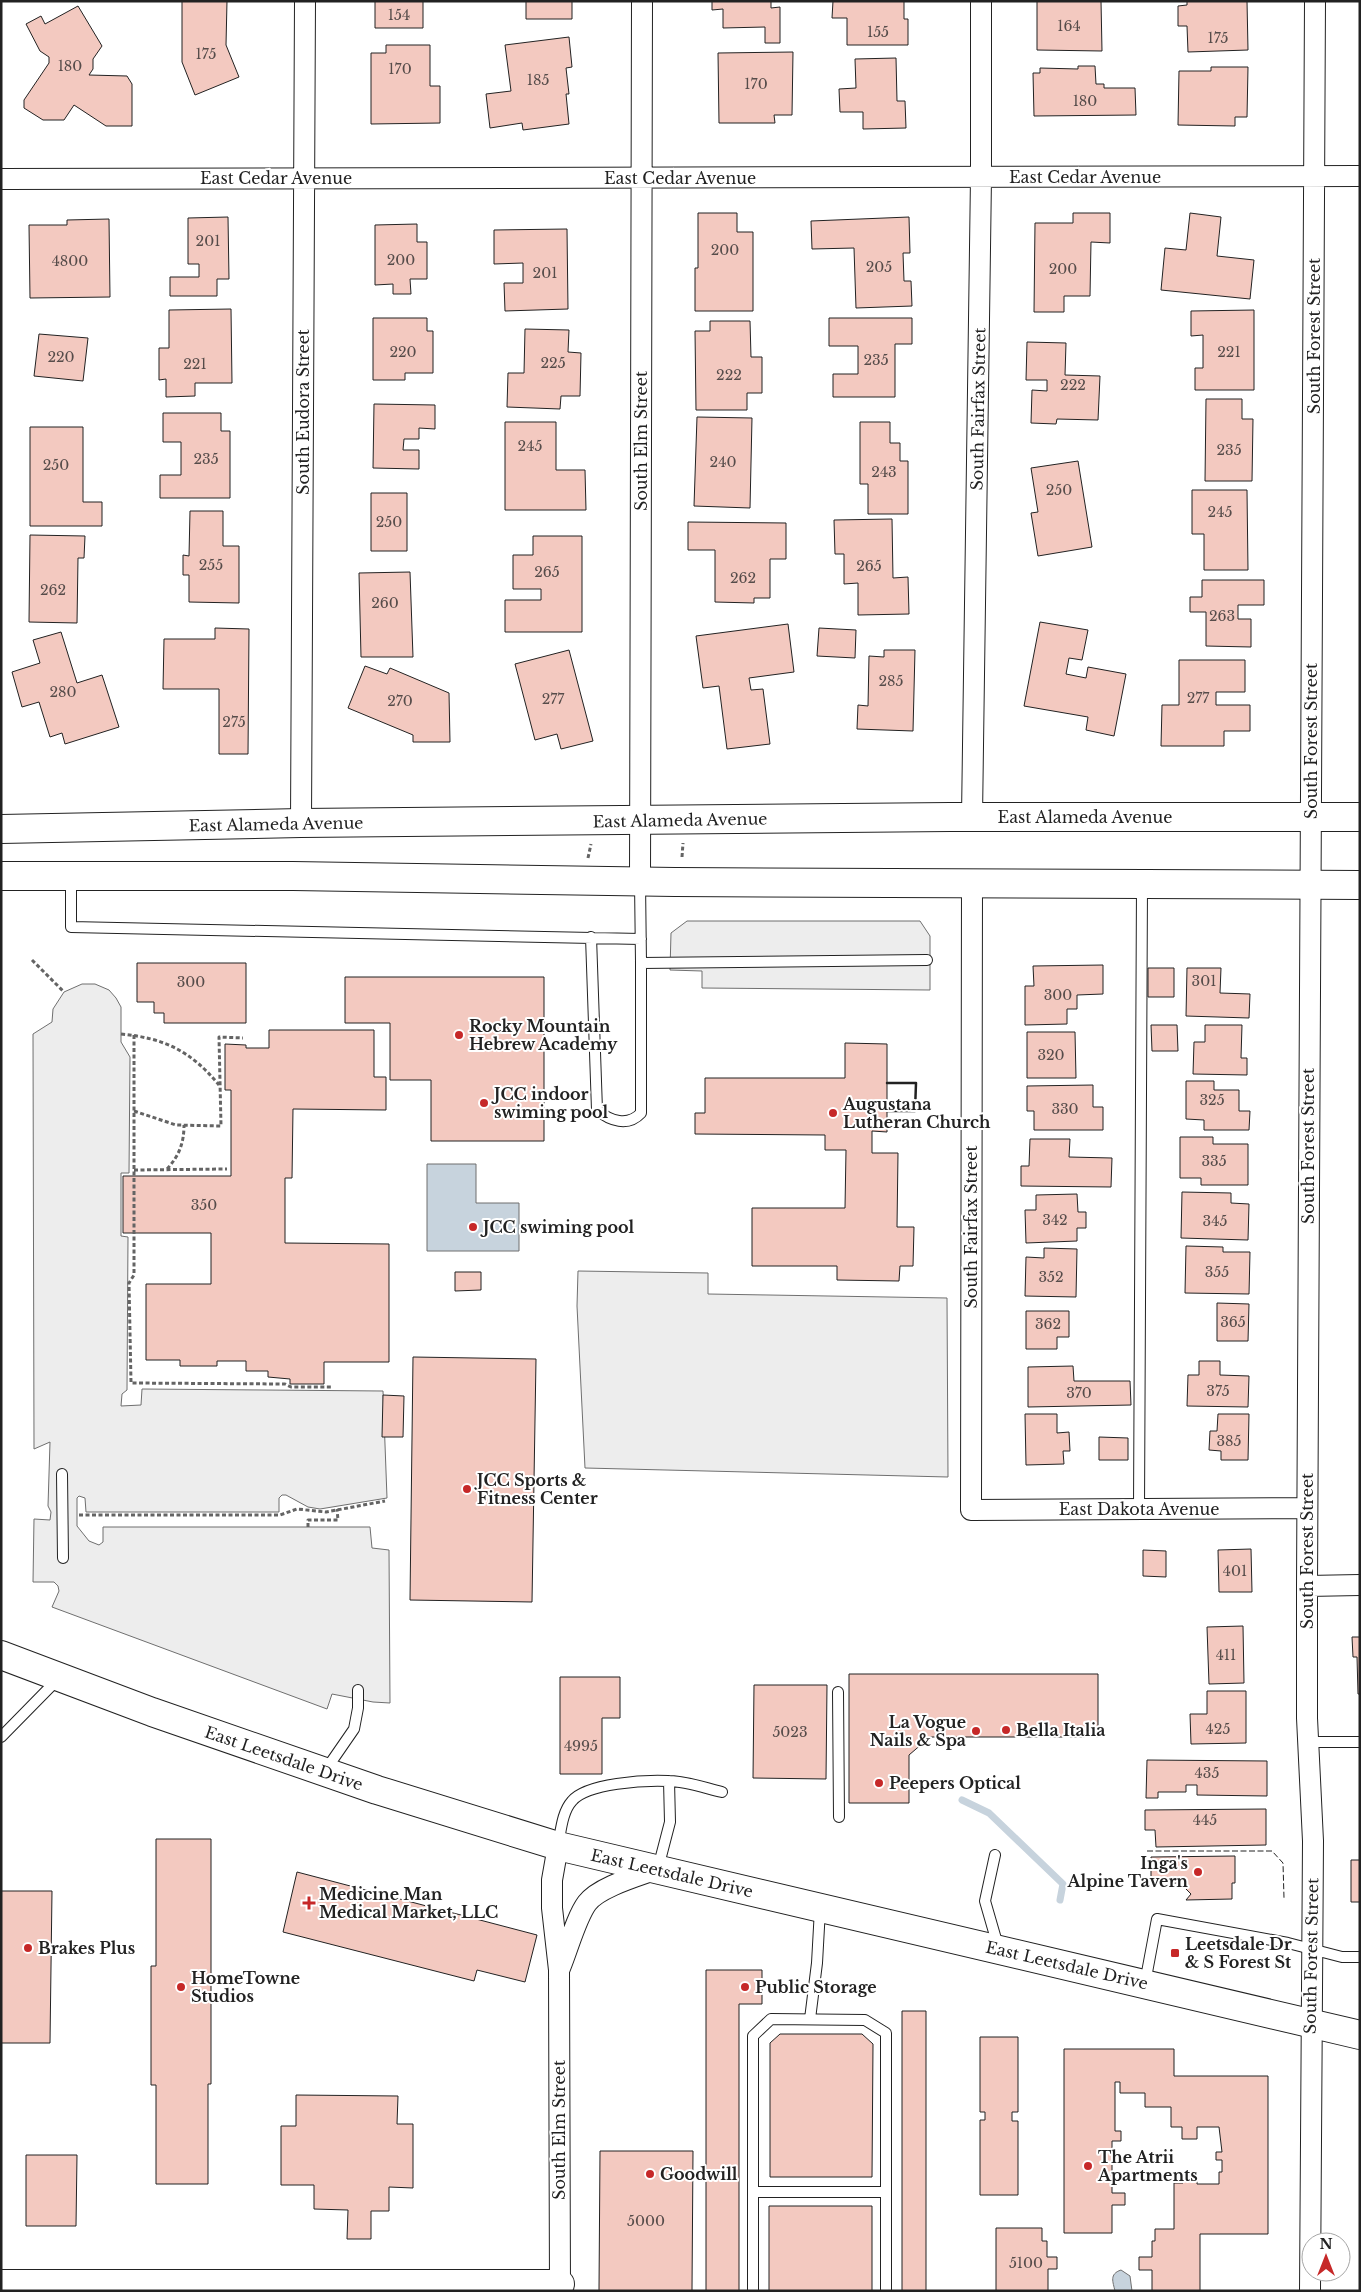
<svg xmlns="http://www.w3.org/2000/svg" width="1361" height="2292" font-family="'Libre Baskerville',serif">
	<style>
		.parking { fill: #ededed; stroke: #6f6f6f }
		.water { fill: #c7d3dd; stroke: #6f6f6f }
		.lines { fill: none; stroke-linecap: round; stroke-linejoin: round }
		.stream { stroke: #c7d3dd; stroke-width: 7 }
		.building { fill: #f3c9c0; stroke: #222 }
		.lane-casing { stroke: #222; stroke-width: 12 }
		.street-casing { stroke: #222; stroke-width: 22 }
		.secondary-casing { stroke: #222; stroke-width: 30 }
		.primary-casing { stroke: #222; stroke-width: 30 }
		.path { stroke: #646464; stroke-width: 3; stroke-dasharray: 4 2.5; stroke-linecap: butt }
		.lane { stroke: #fff; stroke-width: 10 }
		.street { stroke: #fff; stroke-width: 20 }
		.secondary { stroke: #fff; stroke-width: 28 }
		.primary { stroke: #fff; stroke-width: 28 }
		.fence { stroke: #222; stroke-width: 1; stroke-dasharray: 6 2.5; stroke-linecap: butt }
		.wall { stroke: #222; stroke-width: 2.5 }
		.poi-dot { fill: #c62828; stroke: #fff; stroke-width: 2 }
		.labels { text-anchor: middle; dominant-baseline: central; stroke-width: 4; stroke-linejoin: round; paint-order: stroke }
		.number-label { font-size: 14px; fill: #564c4a }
		.street-label { font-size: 16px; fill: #222; stroke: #fff }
		.poi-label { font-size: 16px; font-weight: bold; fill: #222; stroke: #fff; text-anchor: start }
	</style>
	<rect width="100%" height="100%" fill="#fff"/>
	<!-- parking -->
	<path class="parking" d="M687 921H920L930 936V990L702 988V971L670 970 671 933Z
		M82 984H95L109 990 116 998 121 1007V1042L130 1057 129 1173H121V1236L128 1237 127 1390 122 1394 121 1406 141 1405 142 1389 383 1391 387 1498 320 1509 308 1507 286 1495H282L279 1498V1512H86L85 1498 79 1496 77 1498V1526L89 1541 99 1545 103 1542V1527H370L372 1548 389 1550 390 1703 373 1702 332 1694 327 1709 52 1607 59 1591 58 1586 54 1582H33L34 1519 50 1520 51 1512 48 1506 50 1442 34 1449 33 1034 52 1022 53 1009 64 992Z
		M578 1271 708 1273V1294L947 1298 948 1477 585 1468 577 1306Z"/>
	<!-- water -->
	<path class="water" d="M427 1164H476V1203H519V1251H427Z
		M1121 2270 1130 2276 1132 2291H1115C1113 2282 1109 2274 1121 2270Z"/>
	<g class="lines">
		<!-- stream -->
		<path class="stream" d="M962 1800 989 1813 1063 1884 1060 1900"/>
	</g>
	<!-- building -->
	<path class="building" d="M182 1H227L226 45 239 77 195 95 182 62Z
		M375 1H423V28H375Z
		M526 1H572V19H526Z
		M712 1H771V8L780 7V43H765V27L723 28V9L712 10Z
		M833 1H904V19H908V45H847V18H832Z
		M1037 1H1101L1102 51 1037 50Z
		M1187 1H1247L1248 50 1188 52 1187 26H1178V6L1187 5Z
		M78 6 102 46 93 59V69L89 75 127 76 132 84V126H106L74 105 64 120H43L24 108V100L49 63V57L40 51 26 24 41 16 45 24Z
		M569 37 572 67 566 68 569 94H566L569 124 523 130 522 123 490 128 486 94 511 91 505 45Z
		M386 45H430V86H440V123L371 124V53H386Z
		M793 52 792 115H774L775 123H719L718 53Z
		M896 58 897 101H905L906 128 863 129V112H840L839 89 856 88 855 59Z
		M1078 66H1095L1096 84H1104V88H1135L1136 115 1034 116 1033 73H1040V68L1078 69Z
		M1211 67H1248L1247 117H1235V126L1178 125 1179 71H1211Z
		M698 213H737V232H753V311H695V268H698Z
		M1073 213H1110V243L1091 242 1090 296H1064V312H1034L1035 223H1073Z
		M1190 213 1221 217 1217 256 1254 260 1250 299 1161 290 1165 248 1186 250Z
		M228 217 229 279H217V296H170V277H199V264H188V218Z
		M909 217 910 253H903L904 281H911L912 306 856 308 854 248 812 249 811 221Z
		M109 219 110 297 30 298 29 225H67V220Z
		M417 224V242H427V279H410L411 294H393V284L375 285V225Z
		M567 229 568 309 505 311 504 283H523V263L494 264V230Z
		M231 309 232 383H195V396L166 397V379L159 380V348H169V310Z
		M1254 310V390H1195V368H1203V335L1191 336V311Z
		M373 318H427V331H433V373H405V380H373Z
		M829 318H912V344H895V397H833V374H858V346H829Z
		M710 321H750L751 357H762V393H747V410H696L695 331H710Z
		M525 329 569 330 568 352 581 353 580 396H561L560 409 507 407 508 373H524Z
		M39 334 88 338 83 381 34 376Z
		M1027 342 1066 343 1065 375 1100 376 1098 420 1057 419 1056 424 1031 423 1032 390 1047 391V380H1026Z
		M1206 399H1242V419H1253L1252 481H1205Z
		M374 404 435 405V429L419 428V439H404L403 450H419V469L373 468Z
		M163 413H221V431H230V498H160V475H181V442H163Z
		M697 417 752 418 750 508 694 506Z
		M505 422H556V470H585L586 510H505Z
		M860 422H890V443H900V461H908V514H868V484H860Z
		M30 427H83V502H102V526H30Z
		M1078 461 1092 547 1038 556 1031 513 1038 512 1031 468Z
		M1192 490H1247L1248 570H1204V534H1192Z
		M371 493H407V551H371Z
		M190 511H223V546H239V603L189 602V575H183V555L189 556Z
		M892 519 893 578 908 577 909 614 858 615V583L844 584V554H835L834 520Z
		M688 522 786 523V559H770V598H754V603L715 602V550H688Z
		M30 535 85 536 84 558H78L77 623 29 622Z
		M533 536H582V632H505V600H541V589H513V555H533Z
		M410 572 413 657H361L359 573Z
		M1202 580H1264V605H1238V619H1251V647L1206 646V612H1190V597H1202Z
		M1040 622 1088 630 1082 660 1069 658 1066 674 1086 678 1088 667 1126 674 1114 736 1086 730 1088 717 1024 706Z
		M788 624 794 672 749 678 751 690 763 689 770 744 727 749 719 686 703 688 696 636Z
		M215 628 249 629 248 754H219V689H163L164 639H215Z
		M819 628 856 630 855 658 817 656Z
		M61 632 77 683 102 675 119 727 65 744 62 733 50 737 39 702 22 707 12 672 40 663 33 640Z
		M569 650 593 741 561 749 557 734 535 740 515 664Z
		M884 650H915L913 731 857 729 858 705 868 706 869 656 884 657Z
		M1179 660H1245V692H1216V705H1250V731H1224V746H1161L1162 705H1179Z
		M365 666 387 674 390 668 449 693 450 742H413V735L348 708Z
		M137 963H246V1023H164V1013H154V1002H137Z
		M1103 965V994L1077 995V1009H1067V1024L1025 1025V986H1034L1033 966Z
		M1148 968H1174V997H1148Z
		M1187 968H1221L1220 993 1250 994 1249 1018 1186 1016Z
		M345 977H544V1141H431V1080H390V1023H345Z
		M1151 1025H1177L1178 1051H1152Z
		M1205 1025H1242L1241 1058H1247V1075L1193 1074 1194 1042H1205Z
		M269 1030H374V1077H386V1110L293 1109 292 1178H285V1243L389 1244V1362H324V1384H290V1379L268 1377V1371H246V1361H217V1366H180V1360H146V1284H211V1233H123V1176H231V1090H225V1044L246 1045V1048H269Z
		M1027 1032H1075L1076 1078H1027Z
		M845 1043 887 1044V1132L872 1131V1153H898L897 1227H914L913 1266H900L899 1281 837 1280V1266H752V1208H845L846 1150H825V1135L695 1134V1113H705V1078H845Z
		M1186 1081H1214V1090H1239V1111H1250L1249 1130H1204V1120L1186 1119Z
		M1093 1085V1107H1103V1130H1034V1111H1027V1086Z
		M1180 1137H1213V1144H1248V1185H1201V1178H1180Z
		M1030 1139H1070L1069 1157 1112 1158 1111 1187 1021 1186V1166H1029Z
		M1182 1192 1231 1193V1203L1249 1204 1248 1240 1181 1238Z
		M1077 1194 1078 1212H1086V1228H1077V1241L1026 1243 1025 1210H1036V1195Z
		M1186 1246 1223 1247V1252H1250L1249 1294 1185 1293Z
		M1044 1248 1077 1249 1076 1297 1025 1296 1026 1257 1044 1258Z
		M455 1272H481V1290L455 1291Z
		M1217 1303 1249 1304 1248 1341H1217Z
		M1026 1311H1069V1337H1057V1349H1026Z
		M413 1357 536 1359 532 1602 410 1600Z
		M1199 1361H1220V1375L1249 1376 1248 1407 1187 1406 1188 1375H1199Z
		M1073 1366 1074 1381H1130L1131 1405 1028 1407V1367Z
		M383 1395 404 1396 403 1437H382Z
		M1025 1414H1057V1433L1069 1432 1070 1451H1063L1064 1464 1026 1465Z
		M1218 1414H1249L1248 1460H1221V1451L1209 1450 1210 1431H1217Z
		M1099 1437 1128 1438V1460H1099Z
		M1251 1549 1252 1592H1219L1218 1550Z
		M1143 1550 1166 1551V1577L1143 1576Z
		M1243 1626 1244 1683 1209 1684 1207 1627Z
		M1352 1637H1360V1694H1358L1357 1657H1353Z
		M849 1674H1098V1737H930L909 1755V1803H849Z
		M560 1677H620V1718H602V1774H560Z
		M754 1685H827L826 1779 753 1778Z
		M1207 1691H1246V1743L1191 1744 1190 1714H1207Z
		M1147 1760 1267 1761V1796L1197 1795V1785H1186V1792H1158V1798H1146Z
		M1266 1809V1845L1156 1847 1155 1830H1145V1810Z
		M156 1839H211V2084H208V2184H156V2085H151V1966H156Z
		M1235 1856V1883H1232V1899L1186 1900 1191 1894 1180 1883H1151V1857Z
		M1351 1860H1360V1902H1351Z
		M297 1872 537 1935 525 1982 477 1970 474 1981 283 1932Z
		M1 1891H52L50 2043H1Z
		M706 1970H762V2004H739V2291H706Z
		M902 2011H926V2291H902Z
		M780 2034H862L873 2044 872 2177H770V2043Z
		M980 2037H1018V2112H1012V2121H1018V2195H980V2120H985V2112H980Z
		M1064 2049H1174V2076H1268V2234H1200V2291H1152V2270H1139V2257H1152V2241H1155V2229H1174V2183H1183V2172H1197V2184H1219V2172H1222V2160H1216V2152H1222L1219 2127H1197V2139H1182V2127H1171V2107H1145V2093H1120V2082H1115V2131H1121V2141H1112V2193H1125V2205H1112V2233H1064Z
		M296 2095 398 2096 397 2124H413V2188L389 2187V2211H371V2239H347L348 2210 314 2209V2185H281V2126H296Z
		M600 2151H693L692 2291H599Z
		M26 2155H77L76 2226H26Z
		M769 2206H872V2291H769Z
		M996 2228H1042V2241H1047V2257H1057V2269H1048V2291H996Z"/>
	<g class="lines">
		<!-- lane casing -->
		<g class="lane-casing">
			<path id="lane" d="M71 877V927L641 939
				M640 882 641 963 927 960
				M591 937 597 1110C610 1121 628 1127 641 1113V963
				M62 1474 63 1558
				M1139 1509 1142 885
				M838 1692 839 1817
				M1 1737 58 1679
				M1309 1742H1360
				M325 1771 354 1729 358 1708V1690
				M558 1845C561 1831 562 1812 572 1801 587 1783 645 1780 668 1781 686 1781 705 1788 722 1792
				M995 1855 985 1901 998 1946
				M658 1868 670 1822 669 1781
				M1145 1983 1157 1919 1288 1943 1342 1957H1360
				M810 2019 817 1963 820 1909
				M753 2192H886
				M753 2291V2036L771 2019 865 2020 886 2033V2291"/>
		</g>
		<!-- street casing -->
		<g class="street-casing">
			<path id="street" d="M1 179 1360 176
				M972 817 981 177V1
				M301 823 305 1
				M640 882 642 1
				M972 883 971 1510 1307 1508
				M1307 1586 1360 1585
				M558 1846 552 1880V1908L559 1970 560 2291
				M560 1968C568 1949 576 1918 587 1903 599 1887 638 1876 657 1869
				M1310 2291 1313 1841 1307 1718V1586L1315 1"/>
		</g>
		<!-- secondary casing -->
		<g class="secondary-casing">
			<path id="secondary" d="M1 2284H560"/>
		</g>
		<!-- primary casing -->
		<g class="primary-casing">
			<path id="primary" d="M1 829 301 823 950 817H1360
				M1 876H293L675 882 1360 885
				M1 1655 152 1712 377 1790 558 1846 1360 2035"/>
		</g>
		<!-- path -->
		<path class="path" d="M682 857 683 843
			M588 858 591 844
			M32 960 64 992
			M121 1034C164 1038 191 1051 219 1085
			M134 1035V1275L129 1283 131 1383 285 1384 291 1387H332
			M134 1111 176 1125 221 1126 219 1037 243 1038
			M167 1169C179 1156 184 1143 184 1125
			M134 1170 227 1169
			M79 1515H280L297 1509 326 1512 385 1501
			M308 1527V1520H338L337 1509"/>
		<!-- lane -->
		<use href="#lane" class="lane"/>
		<!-- street -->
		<use href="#street" class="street"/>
		<!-- secondary -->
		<use href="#secondary" class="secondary"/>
		<!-- primary -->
		<use href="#primary" class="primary"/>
		<!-- fence -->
		<path class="fence" d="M1147 1851H1272L1283 1863 1284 1898"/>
		<!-- wall -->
		<path class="wall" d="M887 1083H916L915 1111H887"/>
	</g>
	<!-- markers -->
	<g class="poi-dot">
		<circle cx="459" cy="1035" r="5"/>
		<circle cx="484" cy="1103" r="5"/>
		<circle cx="833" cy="1113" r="5"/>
		<circle cx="473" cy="1227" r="5"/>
		<circle cx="467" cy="1489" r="5"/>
		<circle cx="1006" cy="1730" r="5"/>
		<circle cx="976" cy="1731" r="5"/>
		<circle cx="879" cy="1783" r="5"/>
		<circle cx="1198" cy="1872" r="5"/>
		<path d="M306.5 1895.5h5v5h5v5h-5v5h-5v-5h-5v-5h5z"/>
		<circle cx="28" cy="1948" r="5"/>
		<rect x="1170" y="1948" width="10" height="10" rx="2.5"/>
		<circle cx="181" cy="1987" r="5"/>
		<circle cx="745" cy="1987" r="5"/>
		<circle cx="1088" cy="2166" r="5"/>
		<circle cx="650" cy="2174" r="5"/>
	</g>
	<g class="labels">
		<!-- number labels -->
		<g class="number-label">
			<text x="399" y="15">154</text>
			<text x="1069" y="26">164</text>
			<text x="878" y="32">155</text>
			<text x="1218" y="38">175</text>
			<text x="206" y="54">175</text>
			<text x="70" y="66">180</text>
			<text x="400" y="69">170</text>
			<text x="538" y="80">185</text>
			<text x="756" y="84">170</text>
			<text x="1085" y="101">180</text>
			<text x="208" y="241">201</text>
			<text x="725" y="250">200</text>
			<text x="401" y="260">200</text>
			<text x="70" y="261">4800</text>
			<text x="879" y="267">205</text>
			<text x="1063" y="269">200</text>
			<text x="545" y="273">201</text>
			<text x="403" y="352">220</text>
			<text x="1229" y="352">221</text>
			<text x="61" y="357">220</text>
			<text x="876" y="360">235</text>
			<text x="553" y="363">225</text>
			<text x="195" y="364">221</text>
			<text x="729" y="375">222</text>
			<text x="1073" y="385">222</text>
			<text x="530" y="446">245</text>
			<text x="1229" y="450">235</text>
			<text x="206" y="459">235</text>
			<text x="723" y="462">240</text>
			<text x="56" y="465">250</text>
			<text x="884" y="472">243</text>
			<text x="1059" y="490">250</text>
			<text x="1220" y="512">245</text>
			<text x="389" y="522">250</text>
			<text x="211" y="565">255</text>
			<text x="869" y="566">265</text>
			<text x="547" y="572">265</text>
			<text x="743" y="578">262</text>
			<text x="53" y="590">262</text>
			<text x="385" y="603">260</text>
			<text x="1222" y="616">263</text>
			<text x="891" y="681">285</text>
			<text x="63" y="692">280</text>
			<text x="1198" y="698">277</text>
			<text x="553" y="699">277</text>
			<text x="400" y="701">270</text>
			<text x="234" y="722">275</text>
			<text x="1204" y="981">301</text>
			<text x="191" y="982">300</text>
			<text x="1058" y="995">300</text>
			<text x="1051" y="1055">320</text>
			<text x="1212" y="1100">325</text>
			<text x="1065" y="1109">330</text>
			<text x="1214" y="1161">335</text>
			<text x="204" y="1205">350</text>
			<text x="1055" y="1220">342</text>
			<text x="1215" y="1221">345</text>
			<text x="1217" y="1272">355</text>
			<text x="1051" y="1277">352</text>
			<text x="1233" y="1322">365</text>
			<text x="1048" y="1324">362</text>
			<text x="1218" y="1391">375</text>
			<text x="1079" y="1393">370</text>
			<text x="1229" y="1441">385</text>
			<text x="1235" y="1571">401</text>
			<text x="1226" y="1655">411</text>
			<text x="1218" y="1729">425</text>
			<text x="790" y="1732">5023</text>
			<text x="581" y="1746">4995</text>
			<text x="1207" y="1773">435</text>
			<text x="1205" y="1820">445</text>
			<text x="646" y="2221">5000</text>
			<text x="1026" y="2263">5100</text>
		</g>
		<!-- street labels -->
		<g class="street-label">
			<text x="1085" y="177">East Cedar Avenue</text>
			<text x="276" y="178">East Cedar Avenue</text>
			<text x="680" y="178">East Cedar Avenue</text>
			<text transform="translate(1314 336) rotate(-90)">South Forest Street</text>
			<text transform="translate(978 409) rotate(-89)">South Fairfax Street</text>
			<text transform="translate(303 412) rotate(-90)">South Eudora Street</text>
			<text transform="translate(641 441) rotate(-90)">South Elm Street</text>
			<text transform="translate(1311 741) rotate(-90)">South Forest Street</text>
			<text x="1085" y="817">East Alameda Avenue</text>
			<text transform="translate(680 820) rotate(-1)">East Alameda Avenue</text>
			<text transform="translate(276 824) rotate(-1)">East Alameda Avenue</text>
			<text transform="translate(1308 1146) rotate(-90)">South Forest Street</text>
			<text transform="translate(971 1227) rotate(-90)">South Fairfax Street</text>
			<text x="1139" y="1509">East Dakota Avenue</text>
			<text transform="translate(1307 1551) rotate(-90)">South Forest Street</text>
			<text transform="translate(284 1758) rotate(19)">East Leetsdale Drive</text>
			<text transform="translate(672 1873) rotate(13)">East Leetsdale Drive</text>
			<text transform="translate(1311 1956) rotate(-89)">South Forest Street</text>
			<text transform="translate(1067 1965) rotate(13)">East Leetsdale Drive</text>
			<text transform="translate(559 2130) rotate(-90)">South Elm Street</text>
		</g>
		<!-- poi labels -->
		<g class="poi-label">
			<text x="469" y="1026">Rocky Mountain<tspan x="469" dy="18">Hebrew Academy</tspan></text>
			<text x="494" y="1094">JCC indoor<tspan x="494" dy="18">swiming pool</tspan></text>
			<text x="843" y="1104">Augustana<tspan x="843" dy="18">Lutheran Church</tspan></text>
			<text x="483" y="1227">JCC swiming pool</text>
			<text x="477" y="1480">JCC Sports &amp;<tspan x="477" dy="18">Fitness Center</tspan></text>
			<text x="966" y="1722" text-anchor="end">La Vogue<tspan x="966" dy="18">Nails &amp; Spa</tspan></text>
			<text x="1016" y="1730">Bella Italia</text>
			<text x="889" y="1783">Peepers Optical</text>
			<text x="1188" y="1863" text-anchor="end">Inga's<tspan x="1188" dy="18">Alpine Tavern</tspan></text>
			<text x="319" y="1894">Medicine Man<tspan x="319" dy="18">Medical Market, LLC</tspan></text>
			<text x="1185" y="1944">Leetsdale Dr<tspan x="1185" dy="18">&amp; S Forest St</tspan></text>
			<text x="38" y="1948">Brakes Plus</text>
			<text x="191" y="1978">HomeTowne<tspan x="191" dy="18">Studios</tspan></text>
			<text x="755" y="1987">Public Storage</text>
			<text x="1098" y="2157">The Atrii<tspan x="1098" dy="18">Apartments</tspan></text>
			<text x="660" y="2174">Goodwill</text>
		</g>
	</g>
	<!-- border -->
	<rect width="1361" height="2292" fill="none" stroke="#222222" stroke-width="5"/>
	<!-- north arrow -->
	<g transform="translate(1326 2257)"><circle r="24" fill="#ffffff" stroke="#a7a7a7"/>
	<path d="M0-4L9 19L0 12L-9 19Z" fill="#c62828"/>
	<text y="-8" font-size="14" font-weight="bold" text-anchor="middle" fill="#222222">N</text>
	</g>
</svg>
